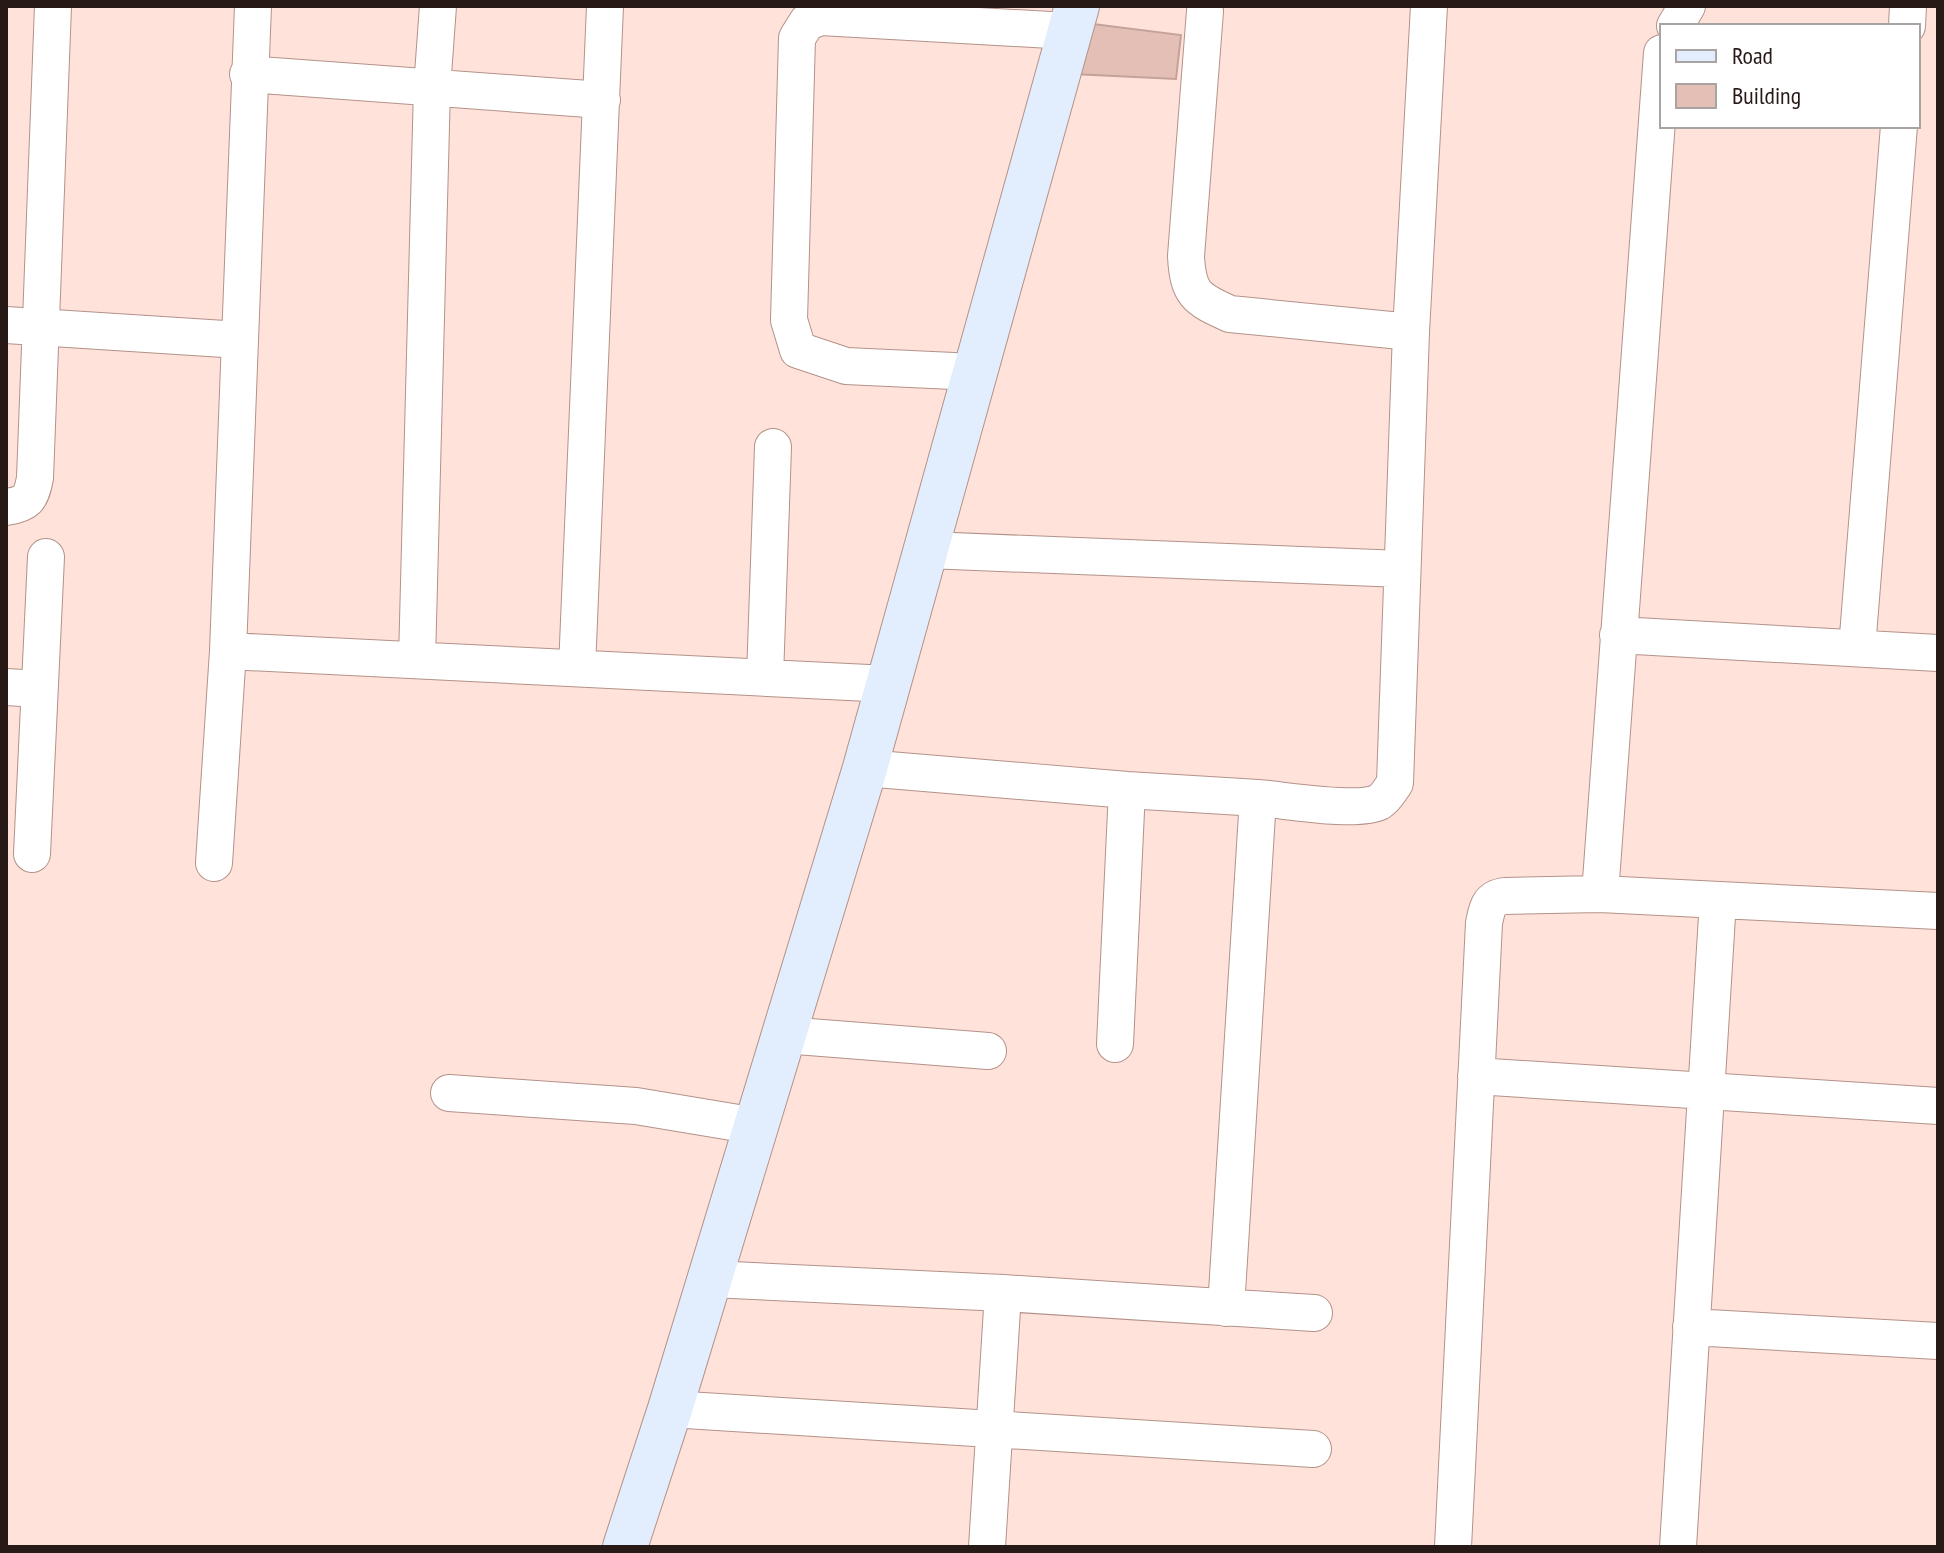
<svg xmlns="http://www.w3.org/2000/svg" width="1944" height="1553" font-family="'PT Sans Narrow',sans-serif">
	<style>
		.building { fill: #e3bfb6; stroke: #c5a299; stroke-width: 2 }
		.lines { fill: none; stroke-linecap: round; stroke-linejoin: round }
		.street-casing { stroke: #b39289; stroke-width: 38 }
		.secondary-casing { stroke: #b39289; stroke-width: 46 }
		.street { stroke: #fff; stroke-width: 36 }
		.secondary { stroke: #e2edfd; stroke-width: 44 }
	</style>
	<rect width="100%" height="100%" fill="#ffe2da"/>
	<!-- building -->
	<path class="building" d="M1085 23 1181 35 1176 79 1073 74Z"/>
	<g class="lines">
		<!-- street casing -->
		<g class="street-casing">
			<path id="street" d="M1205 11 1186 256C1188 294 1196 299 1230 314L1411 332
				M1675 26 1687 6
				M1907 26 1908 6
				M248 74 602 100
				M6 325 240 340 253 6
				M975 372 846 366 798 350 789 320 797 38 807 22 821 17 1068 31
				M6 507C27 504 31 499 35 478L53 6
				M927 550 1402 569
				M1618 635 1938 653
				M1857 648 1899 126
				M228 651 889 684
				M417 660 432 88 438 6
				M577 668 605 6
				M765 677 773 447
				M6 687 39 689
				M865 768 1127 790 1258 798 1226 1308
				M1258 798C1285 800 1357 813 1379 802 1386 798 1390 790 1395 783L1411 332 1429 6
				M32 854 46 557
				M214 863 228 651 240 340
				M1600 894 1662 53
				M784 1035 988 1051
				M1115 1044 1127 790
				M1476 1076 1938 1106
				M449 1093 636 1106 756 1126
				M710 1279 1003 1293 987 1547
				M1003 1293 1314 1313
				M1691 1327 1938 1341
				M670 1409 1313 1449
				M1453 1547 1484 923C1487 909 1488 898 1505 896L1600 894 1938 911
				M1678 1547 1718 900"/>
		</g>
		<!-- secondary casing -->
		<g class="secondary-casing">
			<path id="secondary" d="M625 1547 670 1409 865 768 1077 6"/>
		</g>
		<!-- street -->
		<use href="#street" class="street"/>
		<!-- secondary -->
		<use href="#secondary" class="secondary"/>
	</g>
	<!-- border -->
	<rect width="1944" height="1553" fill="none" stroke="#271a16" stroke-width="16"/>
	<!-- legend -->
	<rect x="1660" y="24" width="260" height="104" fill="#ffffff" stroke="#a9a3a2" stroke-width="2"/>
	<rect x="1676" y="50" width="40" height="12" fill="#e2edfd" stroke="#a9a3a2" stroke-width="2"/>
	<text x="1732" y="64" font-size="24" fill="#271a16">Road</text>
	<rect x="1676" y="84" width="40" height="24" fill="#e3bfb6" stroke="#a9a3a2" stroke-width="2"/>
	<text x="1732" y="104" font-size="24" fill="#271a16">Building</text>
</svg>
